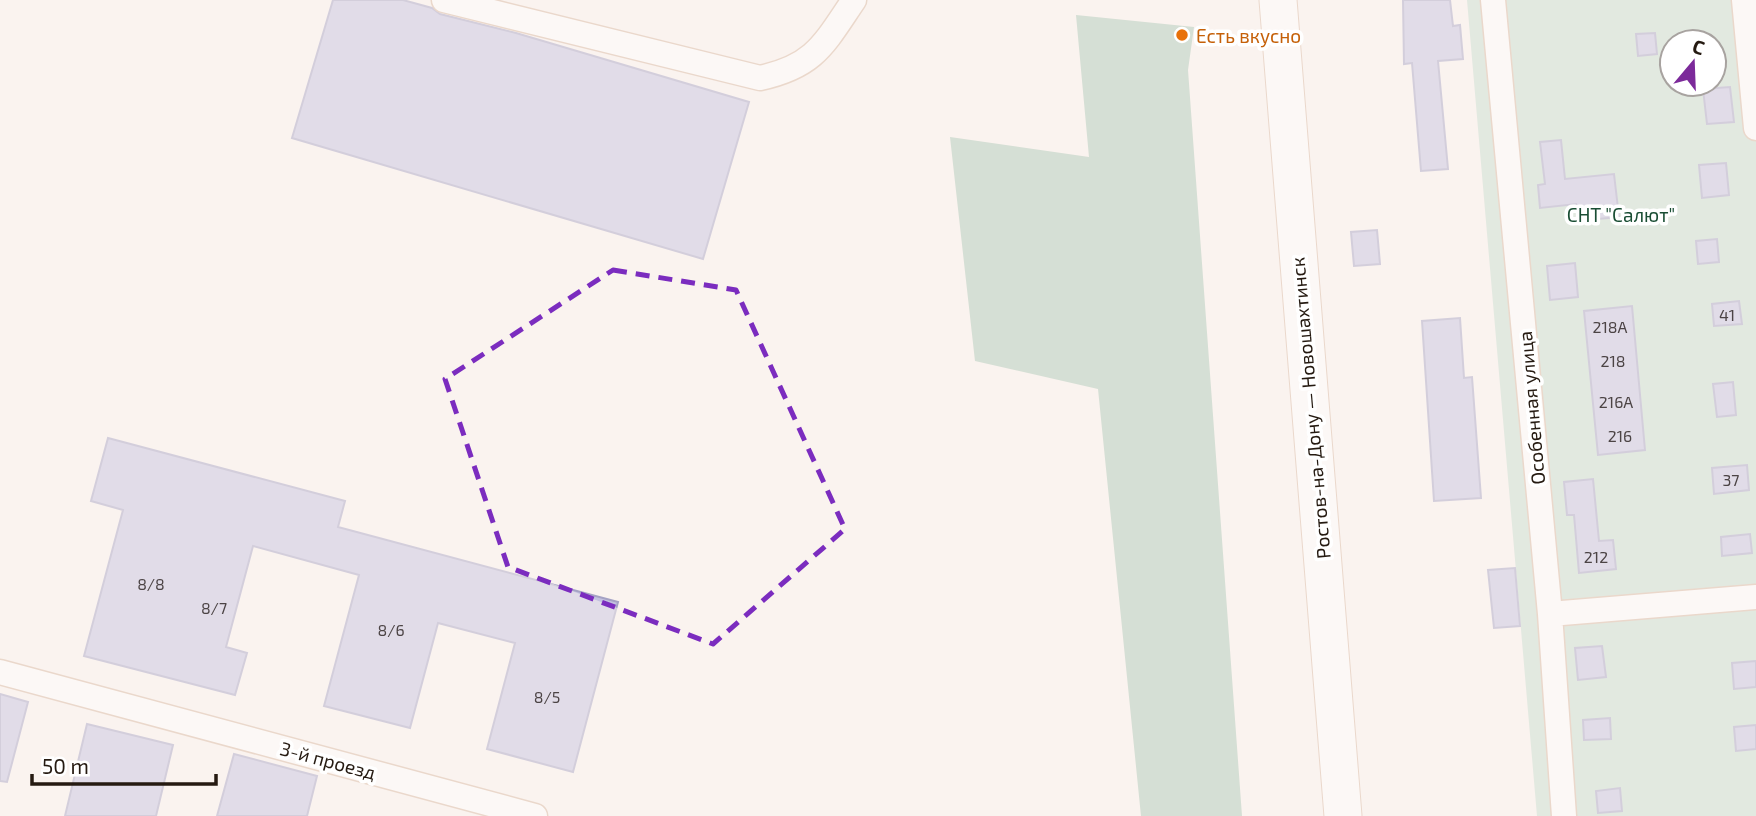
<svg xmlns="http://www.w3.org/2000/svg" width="1756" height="816" font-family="'Exo 2',sans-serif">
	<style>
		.green { fill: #c6ddcf; fill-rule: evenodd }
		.forest { fill: #a9c7b5 }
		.building { fill: #c3c1e0; stroke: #a5a2c4; stroke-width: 2 }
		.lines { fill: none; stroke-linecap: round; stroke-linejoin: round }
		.minor-casing { stroke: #d8b8a1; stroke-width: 27 }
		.primary-casing { stroke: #d8b8a1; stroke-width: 39 }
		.minor { stroke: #fff; stroke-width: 24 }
		.primary { stroke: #fff; stroke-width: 37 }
		.marked { fill: none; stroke: #7b2cbf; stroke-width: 5; stroke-dasharray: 14 9; stroke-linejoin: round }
		.food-dot { fill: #e8710a; stroke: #fff; stroke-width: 2.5 }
		.labels { text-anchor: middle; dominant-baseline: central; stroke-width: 7; stroke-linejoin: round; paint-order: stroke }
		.number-label { font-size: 16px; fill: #4c4445 }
		.food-label { font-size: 19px; fill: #c56008; stroke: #fff; text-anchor: start }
		.park-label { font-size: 19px; fill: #1a4e34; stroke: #fff }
		.street-label { font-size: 19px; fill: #251a11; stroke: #fff }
	</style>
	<rect width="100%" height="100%" fill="#faf3ef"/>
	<!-- green -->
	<path class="green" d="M1467 0H1756V816H1537ZM1672 42H1714V84H1672Z"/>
	<!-- forest -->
	<path class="forest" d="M1076 15 1194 27 1188 70 1242 816H1141L1098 389 975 361 950 137 1089 157Z"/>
	<!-- building -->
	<path class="building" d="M333 0H403L432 8 440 14 516 33 749 102 703 259 292 138Z
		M1403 0H1450L1453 26 1460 25 1463 59 1438 61 1448 169 1421 171 1412 63 1404 64Z
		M1655 33 1657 54 1638 56 1636 34Z
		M1730 87 1734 122 1707 124 1703 89Z
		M1561 140 1565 179 1614 174 1619 217 1598 219 1597 212 1577 214 1576 204 1540 208 1538 185 1545 184 1540 142Z
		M1726 163 1729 195 1702 198 1699 165Z
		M1377 230 1380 264 1354 266 1351 232Z
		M1717 239 1719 262 1698 264 1696 241Z
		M1575 263 1578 297 1550 300 1547 266Z
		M1739 301 1742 324 1714 326 1712 304Z
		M1632 306 1645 450 1598 455 1584 311Z
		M1460 318 1464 378 1472 377 1481 498 1434 501 1422 321Z
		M1733 382 1736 415 1717 417 1713 384Z
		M108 438 345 501 338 527 618 602 573 772 487 749 515 643 438 623 410 728 324 706 359 575 253 546 226 647 247 653 235 695 84 656 123 510 91 501Z
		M1747 465 1749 490 1714 494 1712 468Z
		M1593 479 1599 541 1613 540 1616 569 1579 573 1574 515H1567L1564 482Z
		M1750 534 1752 553 1722 556 1721 537Z
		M1515 568 1520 626 1494 628 1488 570Z
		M1602 646 1606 677 1578 680 1575 648Z
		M1756 661V687L1734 689 1732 663Z
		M0 694 28 702 7 782 0 781Z
		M1610 718 1611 739 1584 740 1583 720Z
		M87 724 173 745 156 816H65Z
		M1756 725V749L1736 751 1734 727Z
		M234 754 317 776 307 816H217Z
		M1620 788 1622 811 1598 813 1596 791Z"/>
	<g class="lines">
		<!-- minor casing -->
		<g class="minor-casing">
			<path id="minor" d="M444 0 760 78C815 66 824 44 854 0
				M1493 0 1550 614 1564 816
				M1744 0 1756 128
				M1550 614 1756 597
				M0 672 535 816"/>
		</g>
		<!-- primary casing -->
		<g class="primary-casing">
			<path id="primary" d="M1278 0 1343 816"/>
		</g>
		<!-- minor -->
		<use href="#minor" class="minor"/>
		<!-- primary -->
		<use href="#primary" class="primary"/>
	</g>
	<!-- marked area -->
	<path d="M0 0H1756V816H0ZM613 270 736 290 845 529 713 644 508 567 445 379Z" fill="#faf3ef" fill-opacity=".55" fill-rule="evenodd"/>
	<path class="marked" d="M613 270 736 290 845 529 713 644 508 567 445 379Z"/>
	<!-- markers -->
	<circle class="food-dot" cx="1182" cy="35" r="7"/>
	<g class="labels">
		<!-- number labels -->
		<g class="number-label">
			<text x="1727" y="314">41</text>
			<text x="1610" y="326">218А</text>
			<text x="1613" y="360">218</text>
			<text x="1616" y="401">216А</text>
			<text x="1620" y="435">216</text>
			<text x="1731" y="479">37</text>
			<text x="1596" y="556">212</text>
			<text x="151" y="583">8/8</text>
			<text x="214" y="607">8/7</text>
			<text x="391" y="629">8/6</text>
			<text x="547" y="696">8/5</text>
		</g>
		<!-- food labels -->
		<g class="food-label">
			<text x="1196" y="35">Есть вкусно</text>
		</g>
		<!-- park labels -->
		<g class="park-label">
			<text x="1621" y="214">СНТ "Салют"</text>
		</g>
		<!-- street labels -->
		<g class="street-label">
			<text transform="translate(1310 408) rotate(-95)">Ростов-на-Дону — Новошахтинск</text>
			<text transform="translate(1531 408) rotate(-95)">Особенная улица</text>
			<text transform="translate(328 760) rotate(15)">3-й проезд</text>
		</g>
	</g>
	<!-- north arrow -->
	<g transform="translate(1693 63) rotate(19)"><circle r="33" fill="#ffffff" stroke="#a8a3a0" stroke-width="2"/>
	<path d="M0-5L12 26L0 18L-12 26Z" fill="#7c2a9a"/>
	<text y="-10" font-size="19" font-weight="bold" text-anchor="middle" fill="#251a11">С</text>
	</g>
	<!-- scale -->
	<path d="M32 774v10h184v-10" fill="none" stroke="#251a11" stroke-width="3.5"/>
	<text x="42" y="774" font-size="21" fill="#251a11" stroke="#ffffff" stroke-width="5" paint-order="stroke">50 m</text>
</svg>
